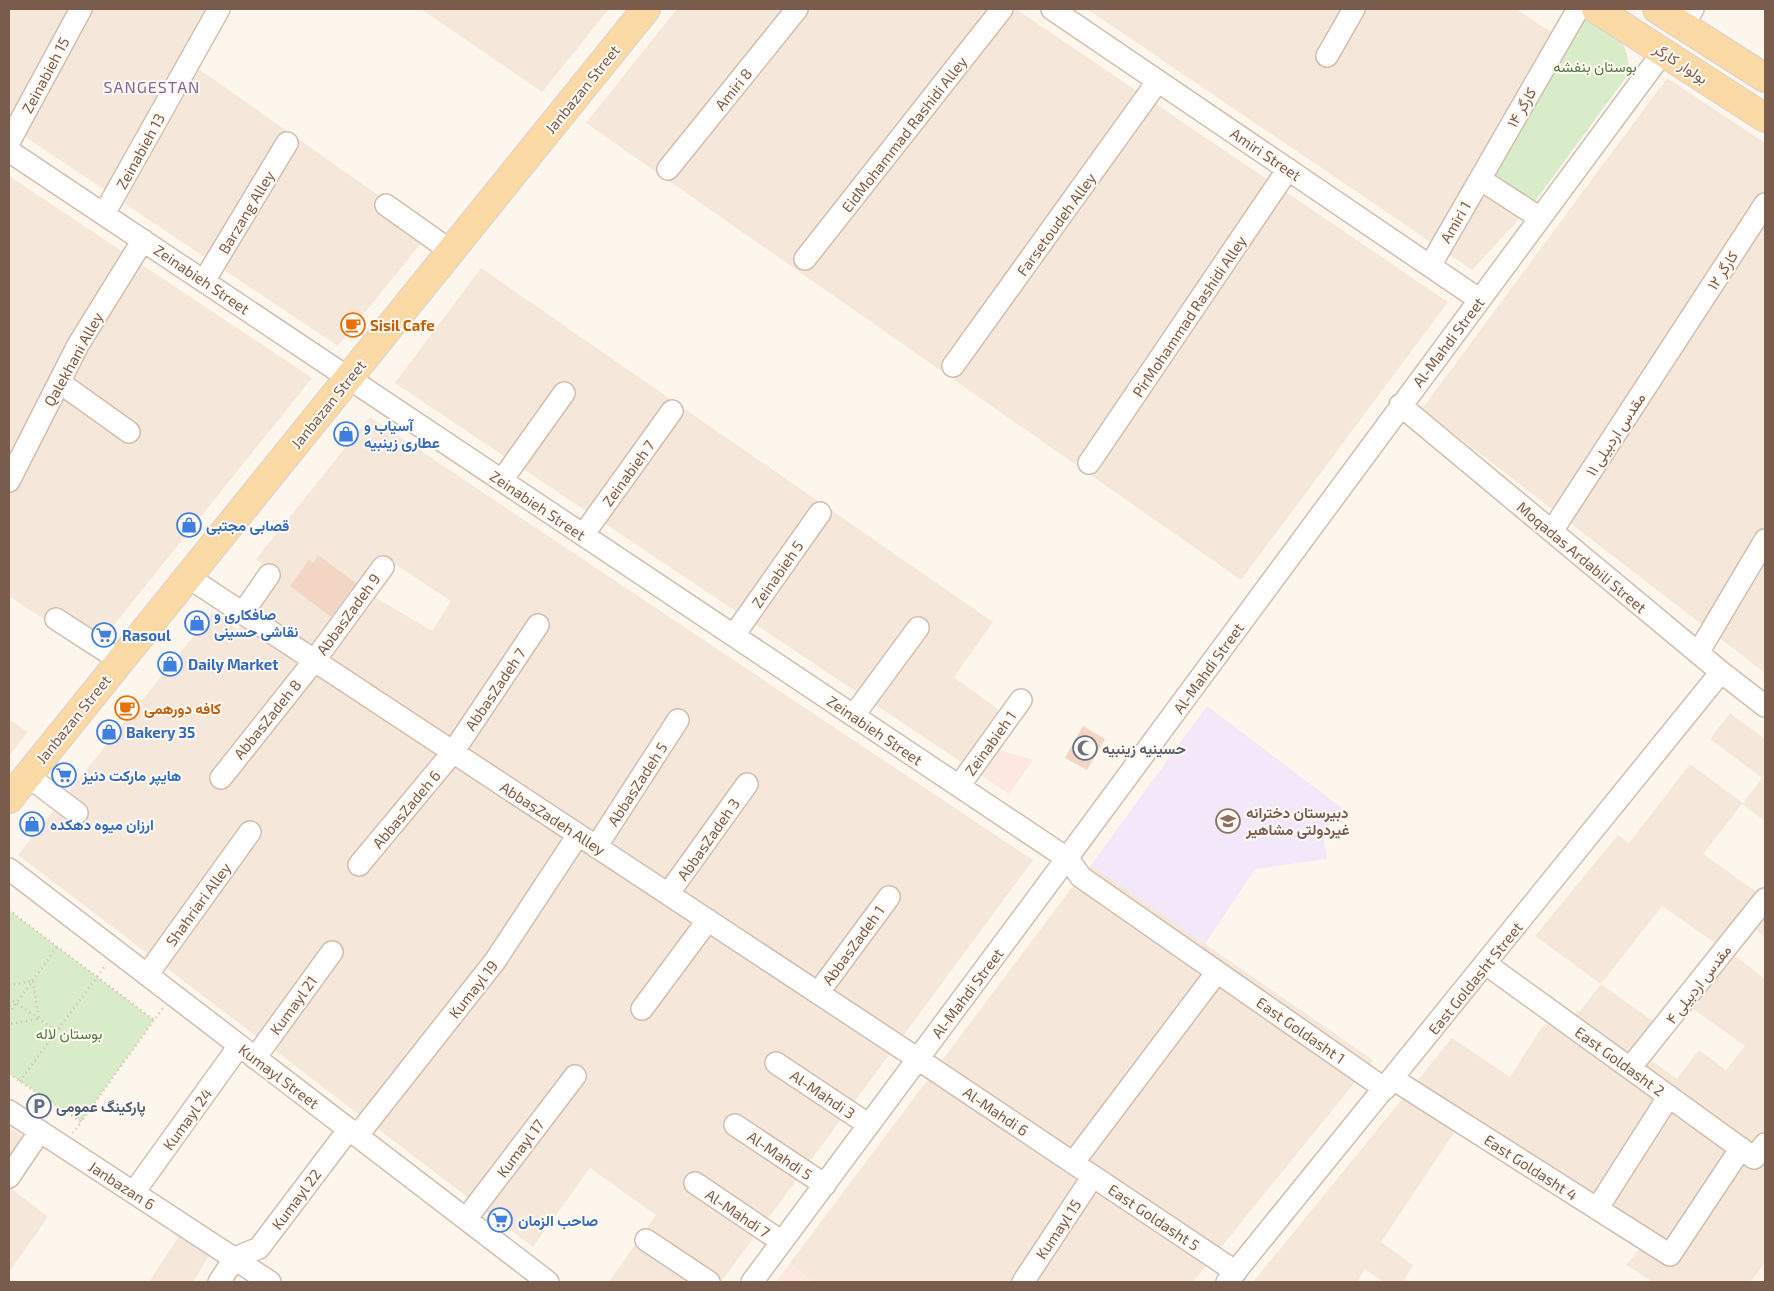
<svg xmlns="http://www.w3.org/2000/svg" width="1774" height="1291" font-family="'Exo 2',Vazirmatn,sans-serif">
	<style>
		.residential { fill: #f5e8da; fill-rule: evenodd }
		.commercial { fill: #fde8e0 }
		.education { fill: #f3e8fa }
		.green { fill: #d8ecc9 }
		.building { fill: #f3d5c3 }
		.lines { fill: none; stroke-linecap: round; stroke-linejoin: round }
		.minor-casing { stroke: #d1beb0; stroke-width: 24 }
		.major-casing { stroke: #dad1cd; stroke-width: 30 }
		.path { stroke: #d9b8a5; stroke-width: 2.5; stroke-dasharray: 1 4; stroke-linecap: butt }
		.minor { stroke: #fff; stroke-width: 21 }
		.major { stroke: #fbd9a5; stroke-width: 28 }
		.labels { text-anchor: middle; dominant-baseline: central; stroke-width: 4; stroke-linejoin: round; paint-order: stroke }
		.street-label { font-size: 15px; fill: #7a5c4d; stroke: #fffaf3 }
		.park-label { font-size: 15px; fill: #537a41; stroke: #fffaf3 }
		.food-label { font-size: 15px; font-weight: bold; fill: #c56008; stroke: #fffaf3; text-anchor: start }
		.shop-label { font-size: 15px; font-weight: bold; fill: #366cbe; stroke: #fffaf3; text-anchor: start }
		.worship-label { font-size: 15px; font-weight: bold; fill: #5b616d; stroke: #fffaf3; text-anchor: start }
		.education-label { font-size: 15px; font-weight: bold; fill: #785e54; stroke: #fffaf3; text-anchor: start }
		.service-label { font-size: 15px; font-weight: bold; fill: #4e5e75; stroke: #fffaf3; text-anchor: start }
		.neighbourhood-label { font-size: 16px; letter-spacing: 1px; fill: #846695; stroke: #fffaf3 }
	</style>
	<rect width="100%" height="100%" fill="#fdf6ec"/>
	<!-- residential -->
	<path class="residential" d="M9 9H206L105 190 9 126Z
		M421 9H609L542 92Z
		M677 9H1016L1448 302 1241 580 586 123Z
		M1087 9H1516L1551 32 1466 179 1522 216 1472 270Z
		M199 69 385 200 426 237 338 346 124 203Z
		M1667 78 1765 143V673L1422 409Z
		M9 176 312 378 102 640 48 622 9 596Z
		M481 268 993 622 954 677 1002 712 964 764 395 383Z
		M370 417 1033 860 721 1282H609L656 1215 590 1168 533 1247 18 855 212 613 238 630 277 574 256 559ZM396 565 451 601 432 631 373 596Z
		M1730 713 1765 739V774L1762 778 1765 780V821L1742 804 1703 854 1765 898V937L1756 930 1735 956 1765 979V1263L1750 1282H1653L1626 1265 1642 1246 1456 1130 1381 1242 1413 1265 1403 1282H1383L1365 1269 1357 1282H1253L1452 1038 1510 1077 1542 1027 1581 1010 1601 984 1535 936 1618 835 1629 843 1690 764 1743 803 1762 778 1710 739ZM1662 906 1734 956 1693 1009 1745 1046 1726 1070 1699 1050 1677 1079 1633 1047 1653 1021 1601 984Z
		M9 719 28 732 9 756Z
		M1091 865 1373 1060 1193 1282H813L790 1263 1070 890Z
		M9 1127 40 1148 12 1189 48 1217 9 1272Z
		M179 1236 209 1256 193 1282H149Z"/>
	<!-- commercial -->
	<path class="commercial" d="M997 749 1033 760 1009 794 979 774Z
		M790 1263 813 1282H776Z"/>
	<!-- education -->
	<path class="education" d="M1207 706 1342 808 1323 835 1327 859 1255 869 1205 944 1091 865Z"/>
	<!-- green -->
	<path class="green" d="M1585 19 1622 42C1628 53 1630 64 1627 76L1533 204 1494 178Z
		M9 910 154 1020 81 1122 9 1074Z"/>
	<!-- building -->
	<path class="building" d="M318 555 356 583 331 617 290 586 309 560 313 563Z
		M1083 726 1105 739 1087 770 1065 758Z"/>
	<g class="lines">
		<!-- minor casing -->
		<g class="minor-casing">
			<path id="minor" d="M1052 9 1480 300
				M1683 25 1693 9
				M1327 56 1354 9
				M9 142 81 9
				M9 151 1068 859 1081 877 1385 1089
				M668 169 797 9
				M1480 179 1540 218
				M386 205 451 251
				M104 214 219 9
				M805 259 1002 9
				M1430 266 1578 9
				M204 281 287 143
				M953 366 1158 81
				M59 382 129 432
				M1400 405 1721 672 1765 706
				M1089 463 1288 169
				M502 480 564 393
				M9 481 78 345 143 240
				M1552 531 1765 204
				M583 535 672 411
				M188 577 918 1059 1236 1272
				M242 614 269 575
				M56 619 121 661
				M734 635 820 513
				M1698 653 1765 540
				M854 715 918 628
				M28 776 77 813
				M221 778 314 661 383 567
				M959 786 1021 700
				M596 847 678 720
				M359 865 453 752 538 625
				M9 869 548 1282
				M668 894 747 784
				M1486 964 1754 1158 1765 1144
				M147 975 250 832
				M818 993 889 897
				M642 1009 708 920
				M255 1058 332 952
				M776 1063 869 1125
				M1630 1068 1765 899
				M1393 1079 1670 1255 1741 1148
				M9 1111 270 1282
				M735 1125 825 1185
				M357 1136 495 961 578 835
				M1073 1163 1217 972
				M9 1177 40 1131
				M695 1183 782 1242
				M134 1192 239 1046
				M1597 1209 1669 1096
				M466 1219 575 1076
				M646 1240 709 1282
				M235 1258 259 1248 349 1129
				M219 1282 235 1258
				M752 1282C1057 873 1360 462 1663 52
				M1023 1282 1093 1176
				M1227 1282 1721 672"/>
		</g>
		<!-- major casing -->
		<g class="major-casing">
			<path id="major" d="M1596 9 1765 118
				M1657 9 1765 78
				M9 799 646 9"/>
		</g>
		<!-- path -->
		<path class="path" d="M9 910 154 1020
			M9 985 33 981 39 1019 9 1024
			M9 998 56 1031
			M9 1013 57 947
			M9 1074 81 1122 163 1008
			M20 1081 105 966
			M73 1133 81 1122"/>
		<!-- minor -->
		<use href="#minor" class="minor"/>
		<!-- major -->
		<use href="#major" class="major"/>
	</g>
	<!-- icons -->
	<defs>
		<g id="cafe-ring" transform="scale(1.25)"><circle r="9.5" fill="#fffaf3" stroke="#e8710a" stroke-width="1.5"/><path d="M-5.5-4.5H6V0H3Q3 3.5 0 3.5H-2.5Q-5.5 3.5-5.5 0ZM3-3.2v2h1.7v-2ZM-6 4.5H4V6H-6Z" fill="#e8710a"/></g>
		<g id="shop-ring" transform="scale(1.25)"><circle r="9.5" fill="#fffaf3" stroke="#3f7fe0" stroke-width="1.5"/><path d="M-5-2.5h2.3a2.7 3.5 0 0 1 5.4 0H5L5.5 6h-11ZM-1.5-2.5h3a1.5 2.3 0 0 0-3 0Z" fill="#3f7fe0"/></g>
		<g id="supermarket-ring" transform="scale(1.25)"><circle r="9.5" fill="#fffaf3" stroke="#3f7fe0" stroke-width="1.5"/><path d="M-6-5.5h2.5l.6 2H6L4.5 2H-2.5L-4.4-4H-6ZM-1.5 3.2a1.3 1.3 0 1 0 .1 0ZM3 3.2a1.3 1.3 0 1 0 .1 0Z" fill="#3f7fe0"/></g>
		<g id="mosque-ring" transform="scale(1.25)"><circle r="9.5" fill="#fffaf3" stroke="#6b7280" stroke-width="1.5"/><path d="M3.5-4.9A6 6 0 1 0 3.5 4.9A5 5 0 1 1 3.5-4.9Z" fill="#6b7280"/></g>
		<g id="school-ring" transform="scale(1.25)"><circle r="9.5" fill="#fffaf3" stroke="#8d6e63" stroke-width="1.5"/><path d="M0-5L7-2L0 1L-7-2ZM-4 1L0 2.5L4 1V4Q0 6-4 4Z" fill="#8d6e63"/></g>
		<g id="parking-ring" transform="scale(1.25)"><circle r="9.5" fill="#fffaf3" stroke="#5c6f8a" stroke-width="1.5"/><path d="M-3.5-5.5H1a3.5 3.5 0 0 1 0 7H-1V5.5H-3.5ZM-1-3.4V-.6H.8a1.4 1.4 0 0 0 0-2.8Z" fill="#5c6f8a"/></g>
	</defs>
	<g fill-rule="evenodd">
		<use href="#cafe-ring" x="353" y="325"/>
		<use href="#shop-ring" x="346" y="434"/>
		<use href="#shop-ring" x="189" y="525"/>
		<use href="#shop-ring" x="197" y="623"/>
		<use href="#supermarket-ring" x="104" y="635"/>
		<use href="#shop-ring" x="170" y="664"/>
		<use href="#cafe-ring" x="127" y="708"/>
		<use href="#shop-ring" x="109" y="732"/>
		<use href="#mosque-ring" x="1085" y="748"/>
		<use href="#supermarket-ring" x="64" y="775"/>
		<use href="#school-ring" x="1228" y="821"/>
		<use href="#shop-ring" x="32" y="824"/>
		<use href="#parking-ring" x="39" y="1106"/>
		<use href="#supermarket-ring" x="500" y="1220"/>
	</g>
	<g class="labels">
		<!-- street labels -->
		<g class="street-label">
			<text transform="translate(1681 63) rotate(33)">بولوار کارگر</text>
			<text transform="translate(45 75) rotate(-62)">Zeinabieh 15</text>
			<text transform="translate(582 89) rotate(-51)">Janbazan Street</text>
			<text transform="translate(733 89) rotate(-51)">Amiri 8</text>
			<text transform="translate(1521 107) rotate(-60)">کارگر ۱۴</text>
			<text transform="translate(904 134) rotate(-52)">EidMohammad Rashidi Alley</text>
			<text transform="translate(140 151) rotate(-61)">Zeinabieh 13</text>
			<text transform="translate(1266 154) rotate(34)">Amiri Street</text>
			<text transform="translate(246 212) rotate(-59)">Barzang Alley</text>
			<text transform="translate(1455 222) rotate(-60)">Amiri 1</text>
			<text transform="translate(1056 224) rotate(-54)">Farsetoudeh Alley</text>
			<text transform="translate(1722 270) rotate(-57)">کارگر ۱۲</text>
			<text transform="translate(202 279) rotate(34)">Zeinabieh Street</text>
			<text transform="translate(1189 316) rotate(-56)">PirMohammad Rashidi Alley</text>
			<text transform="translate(1448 342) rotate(-53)">Al-Mahdi Street</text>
			<text transform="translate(73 359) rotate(-61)">Qalekhani Alley</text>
			<text transform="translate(328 404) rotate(-51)">Janbazan Street</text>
			<text transform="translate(1615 434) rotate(-57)">مقدس اردبیلی ۱۱</text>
			<text transform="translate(628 473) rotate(-54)">Zeinabieh 7</text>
			<text transform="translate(538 505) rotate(34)">Zeinabieh Street</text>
			<text transform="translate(1582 557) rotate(40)">Moqadas Ardabili Street</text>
			<text transform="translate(777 574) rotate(-55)">Zeinabieh 5</text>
			<text transform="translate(348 614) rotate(-54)">AbbasZadeh 9</text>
			<text transform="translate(1208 668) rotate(-54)">Al-Mahdi Street</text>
			<text transform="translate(495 689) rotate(-56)">AbbasZadeh 7</text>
			<text transform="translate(73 719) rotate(-51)">Janbazan Street</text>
			<text transform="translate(267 719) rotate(-51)">AbbasZadeh 8</text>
			<text transform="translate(875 730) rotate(34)">Zeinabieh Street</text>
			<text transform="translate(990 743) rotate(-54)">Zeinabieh 1</text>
			<text transform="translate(637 784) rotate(-57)">AbbasZadeh 5</text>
			<text transform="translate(406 809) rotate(-50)">AbbasZadeh 6</text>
			<text transform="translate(553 818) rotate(33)">AbbasZadeh Alley</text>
			<text transform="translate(708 839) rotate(-55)">AbbasZadeh 3</text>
			<text transform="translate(198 904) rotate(-54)">Shahriari Alley</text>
			<text transform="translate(853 945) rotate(-54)">AbbasZadeh 1</text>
			<text transform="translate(1475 978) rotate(-51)">East Goldasht Street</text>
			<text transform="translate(1698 984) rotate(-52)">مقدس اردبیلی ۴</text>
			<text transform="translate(473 989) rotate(-52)">Kumayl 19</text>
			<text transform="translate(967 993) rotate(-53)">Al-Mahdi Street</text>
			<text transform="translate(293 1005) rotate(-54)">Kumayl 21</text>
			<text transform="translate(1301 1030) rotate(35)">East Goldasht 1</text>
			<text transform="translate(1620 1061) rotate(36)">East Goldasht 2</text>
			<text transform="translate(279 1076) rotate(37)">Kumayl Street</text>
			<text transform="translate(823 1094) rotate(34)">Al-Mahdi 3</text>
			<text transform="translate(996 1111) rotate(34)">Al-Mahdi 6</text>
			<text transform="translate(187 1119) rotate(-54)">Kumayl 24</text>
			<text transform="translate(520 1148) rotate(-53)">Kumayl 17</text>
			<text transform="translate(780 1155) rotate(34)">Al-Mahdi 5</text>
			<text transform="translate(1531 1167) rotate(33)">East Goldasht 4</text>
			<text transform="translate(122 1185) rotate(33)">Janbazan 6</text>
			<text transform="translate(296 1199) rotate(-53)">Kumayl 22</text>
			<text transform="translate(738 1213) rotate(34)">Al-Mahdi 7</text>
			<text transform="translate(1154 1217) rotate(34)">East Goldasht 5</text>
			<text transform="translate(1058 1229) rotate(-56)">Kumayl 15</text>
		</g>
		<!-- park labels -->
		<g class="park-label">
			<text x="1595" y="66">بوستان بنفشه</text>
			<text x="69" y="1033">بوستان لاله</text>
		</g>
		<!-- food labels -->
		<g class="food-label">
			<text x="370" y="325">Sisil Cafe</text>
			<text x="144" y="708">کافه دورهمی</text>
		</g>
		<!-- shop labels -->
		<g class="shop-label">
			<text x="364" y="425">آسیاب و<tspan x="364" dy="17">عطاری زینبیه</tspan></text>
			<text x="206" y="525">قصابی مجتبی</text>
			<text x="214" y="614">صافکاری و<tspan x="214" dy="17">نقاشی حسینی</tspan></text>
			<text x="122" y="635">Rasoul</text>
			<text x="188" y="664">Daily Market</text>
			<text x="126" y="732">Bakery 35</text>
			<text x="82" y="775">هایپر مارکت دنیز</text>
			<text x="50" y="824">ارزان میوه دهکده</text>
			<text x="518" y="1220">صاحب الزمان</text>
		</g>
		<!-- worship labels -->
		<g class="worship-label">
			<text x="1102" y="748">حسینیه زینبیه</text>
		</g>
		<!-- education labels -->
		<g class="education-label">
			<text x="1246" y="812">دبیرستان دخترانه<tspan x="1246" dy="17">غیردولتی مشاهیر</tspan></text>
		</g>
		<!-- service labels -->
		<g class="service-label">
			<text x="56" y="1106">پارکینگ عمومی</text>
		</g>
		<!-- neighbourhood labels -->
		<g class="neighbourhood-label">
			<text x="152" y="86">SANGESTAN</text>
		</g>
	</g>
	<!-- border -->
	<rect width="1774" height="1291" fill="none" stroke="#7a5c4d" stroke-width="20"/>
</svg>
